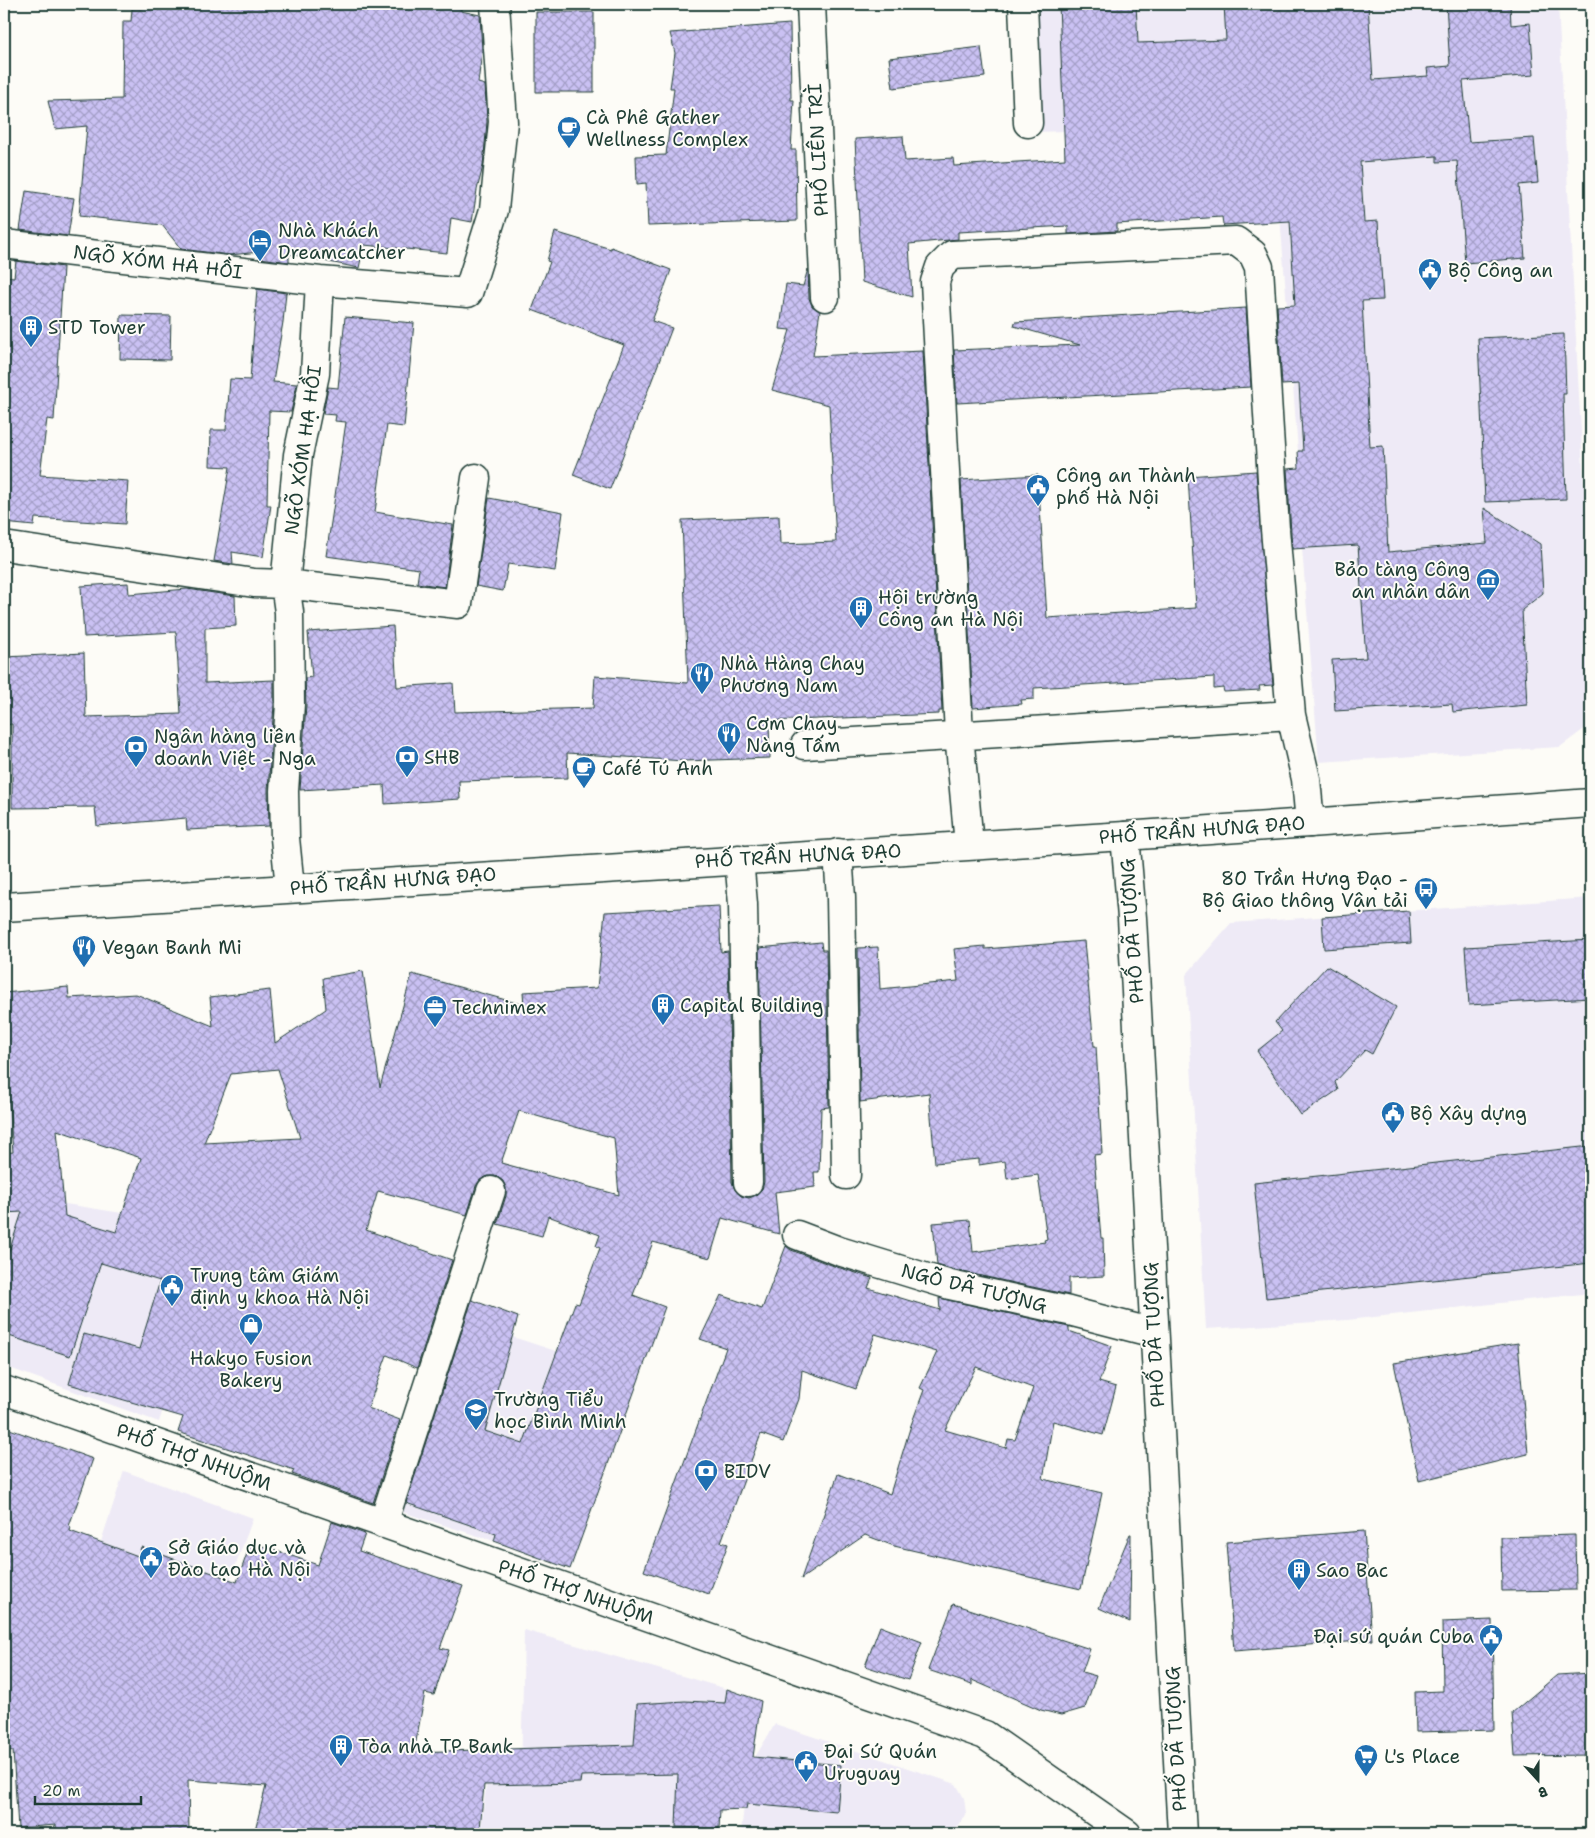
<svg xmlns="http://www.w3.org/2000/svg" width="1595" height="1838" font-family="'Shantell Sans',sans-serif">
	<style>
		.built { fill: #eeeaf6 }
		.building { fill: url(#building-cross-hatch); stroke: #1f3d34; fill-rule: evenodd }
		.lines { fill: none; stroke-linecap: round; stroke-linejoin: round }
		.minor-casing { stroke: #1f3d34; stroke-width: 31 }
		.major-casing { stroke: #1f3d34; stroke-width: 31 }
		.minor { stroke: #fdfcf7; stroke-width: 28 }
		.major { stroke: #fdfcf7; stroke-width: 28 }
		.labels { text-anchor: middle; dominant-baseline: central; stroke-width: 4; stroke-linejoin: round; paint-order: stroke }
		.poi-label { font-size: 19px; fill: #1f3d34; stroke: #fdfcf7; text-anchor: start }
		.street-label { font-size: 19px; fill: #1f3d34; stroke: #fdfcf7 }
	</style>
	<defs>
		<pattern id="building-cross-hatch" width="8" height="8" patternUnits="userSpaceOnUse" patternTransform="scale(1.25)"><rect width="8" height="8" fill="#cac1f3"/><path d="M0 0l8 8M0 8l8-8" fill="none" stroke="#a39ec6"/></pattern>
	</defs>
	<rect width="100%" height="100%" fill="#fdfcf7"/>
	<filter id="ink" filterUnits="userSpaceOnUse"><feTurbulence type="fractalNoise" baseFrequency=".02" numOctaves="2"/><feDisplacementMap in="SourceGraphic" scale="10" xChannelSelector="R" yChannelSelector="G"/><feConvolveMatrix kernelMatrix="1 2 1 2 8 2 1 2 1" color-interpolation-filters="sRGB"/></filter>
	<g filter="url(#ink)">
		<!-- built -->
		<path class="built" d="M1031 4H1558L1591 618V724L1560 747 1319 762 1302 548 1298 451 1273 124 1036 132Z
			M1591 898V1293L1347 1320 1206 1329 1186 975 1231 923Z
			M4 1045 12 1136 4 1137Z
			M17 1199 53 1202 122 1213 213 1245 159 1422 4 1366V1229H7Z
			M457 1319 562 1353 494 1541 393 1509Z
			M124 1471 253 1518 187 1697 97 1554Z
			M524 1630 727 1689 719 1834H480L487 1780 521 1779Z
			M775 1724 956 1784 964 1798 966 1813 959 1825 944 1834 741 1833 748 1769Z"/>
		<!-- building -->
		<path class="building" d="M167 4H461V11L480 15 482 51 478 83 485 85 487 122 483 166 477 190 472 222 451 218 447 253 364 245 359 268 289 254V262L260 258V252L229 255 181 249 162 225 79 216 87 126 55 129 48 101 122 99 123 21H131L132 9 167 5Z
			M1059 4H1136L1138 43 1226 40 1224 4H1368L1373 80 1428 76 1427 68 1450 66 1446 4H1510L1511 25 1530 23 1534 75 1463 81 1469 142 1534 138 1538 183 1519 185 1525 258 1465 263 1457 161 1437 162V156L1360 162 1364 222 1378 221 1383 300 1362 301 1370 447 1383 446 1388 552 1487 543 1484 508 1540 544 1543 593 1522 610 1527 705 1453 712 1452 704 1335 711 1332 660 1366 658 1358 545 1292 549 1287 469 1299 468 1298 451H1303L1299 384 1282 385 1277 306 1295 305 1290 221 1223 225 1222 217 1117 224V231L1068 234V226L958 232V239L909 244 912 297 862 282 855 139 903 136 905 161 953 158 954 166 1065 159Z
			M536 12H594V92H536Z
			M790 24 791 100H794L791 150H796L797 221 648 226 646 183 637 184 636 156 666 155 674 88H670L675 53 670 33Z
			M981 47 985 77 893 88 889 58Z
			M26 191 74 198 68 236 20 230Z
			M555 232 611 249V247L671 270 652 321 672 328 610 489 573 475 624 345 532 310 550 262 547 261Z
			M16 261 63 267 54 420 47 419 40 475 128 481 125 524 35 518 34 526 4 523V276L14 277Z
			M808 269 809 298 812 306 820 311 813 356 923 351 942 711H939V714L769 721 770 758 684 761 567 753 568 778 459 781 460 799 385 804 384 785 300 790 306 705 305 678 312 677 308 632 393 626 397 687 453 683 455 712 593 708 595 676 688 683 682 520 779 516 780 544 836 542 829 405 772 390 790 330 780 329 786 284 803 286Z
			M257 289 286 293 283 322 273 382 297 384 291 412 269 411 267 505H271L263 557 232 552 233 564 214 561 230 467 210 466 211 430H226L230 379 250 380Z
			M1246 308 1251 387 957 403 954 350 1080 345 1014 326 1015 322Z
			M121 315 171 316 170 360 120 359Z
			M345 317 414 323 404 427 387 425 375 512 453 525 445 587 417 583 419 569 326 556 346 422 335 421 336 415 323 414 328 387 338 388Z
			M1564 334 1566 394H1563L1566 499 1485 502 1478 338Z
			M1256 471 1273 685 1259 686 1260 690 1224 692 1223 688 1214 689V677L1034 688V699L1021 700 1022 704 973 708 961 480 1038 475 1047 618 1196 608 1188 476Z
			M489 498 563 512 555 571 508 564 503 591 476 586Z
			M128 583 129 594 187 589 235 596 236 626 205 628V683L274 680V704L268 790 269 826 187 830 186 818 97 826 95 807 12 808V724L5 725V657L84 653 86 717 181 714 176 632 84 637 81 586Z
			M719 906 721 952 728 951 732 1182 735 1190 741 1196 749 1198 756 1195 762 1189 764 1182 759 948 821 942 822 950H826L829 1107 821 1108 819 1172H814L815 1187 775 1192 779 1234 722 1218 710 1258 653 1242 633 1295 665 1307 570 1569 494 1541 496 1534 406 1503 472 1300 518 1317 485 1431 523 1444 575 1303 579 1304 600 1248 596 1246 600 1235 548 1216 542 1236 497 1224 506 1196V1188L503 1181 496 1176H488L480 1180 476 1186 467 1215 378 1191 366 1230 452 1260 417 1368 387 1355 368 1408 400 1420 373 1503 292 1474 294 1470 178 1432 183 1417 69 1384 84 1334 139 1349 160 1281 101 1263 70 1356 9 1336 12 1326 4 1323V1267L22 1212 4 1213V1153L13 1152 4 1045V993L68 987 69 998 136 994 213 1026 210 997 270 990 275 1043 326 1009 323 978 363 971 380 1087 412 974 524 1005 523 992 597 988 605 912ZM278 1069 300 1138 204 1143 231 1074ZM519 1111 614 1138 619 1195 501 1163ZM57 1130 141 1158 116 1232 65 1216Z
			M1409 911 1411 943 1324 949 1322 917Z
			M1591 940V998L1469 1005 1465 947Z
			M1084 941 1094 1046H1096L1102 1154 1094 1155 1101 1238H1103L1104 1276 1069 1278V1295L954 1270 937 1265 933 1223 970 1220 973 1252 1045 1242 1044 1240 1047 1239 1038 1175 1007 1179 1005 1161 979 1165V1159L935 1163 929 1093 860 1102 858 948 878 947 880 989 958 981 954 949 985 946V949Z
			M1327 966 1396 1007 1372 1054 1365 1050 1335 1082 1338 1090 1301 1115 1257 1051 1282 1031 1275 1022Z
			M1591 1146V1263L1266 1298 1254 1183Z
			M786 1246 791 1250 834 1266 872 1278 868 1288 940 1310 939 1298 1069 1327V1331L1112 1346 1099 1382 1116 1387 1103 1435 1053 1421 1043 1479 1102 1493 1081 1589 894 1546 865 1535 801 1579 838 1474 890 1494 911 1425 924 1390 920 1388 937 1352 875 1334 856 1389 802 1370 799 1399 783 1442 761 1434 721 1542 728 1544 709 1594 644 1571 726 1348 700 1339 721 1295 762 1309ZM976 1367 1033 1388 1015 1440 1008 1439 1006 1448 945 1430Z
			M1518 1343 1528 1454 1419 1481 1394 1363Z
			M4 1427 93 1459 69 1526 71 1527 70 1531 138 1556 141 1547 237 1582 251 1542 318 1565 332 1522 365 1534 359 1551 463 1586 440 1648 449 1650 434 1695 425 1693 414 1752 634 1745 637 1704 685 1701 725 1703 727 1689 761 1701 753 1757 841 1765 837 1812 747 1804 746 1809 720 1810 719 1829 676 1827 678 1774 581 1776 580 1783 484 1785 480 1829 407 1832V1834H254L266 1786 188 1780 189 1834H56V1825L18 1828 13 1751 4 1750Z
			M1364 1531 1372 1640 1234 1651 1226 1542Z
			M1130 1534H1131L1130 1622 1099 1608Z
			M1575 1535 1576 1590 1502 1591 1501 1537Z
			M953 1604 1090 1649 1082 1672 1096 1676 1085 1708 1061 1715 1041 1710 972 1680V1685L928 1670Z
			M1492 1620 1494 1730 1416 1732 1415 1692 1443 1691 1442 1622Z
			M880 1626 922 1642 908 1680 865 1666Z
			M1591 1673V1755L1515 1756 1512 1713 1557 1675Z"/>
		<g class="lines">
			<!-- minor casing -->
			<g class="minor-casing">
				<path id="minor" d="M811 4 825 297
					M1023 4 1028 123
					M4 244 320 281 468 293 494 210 503 122 495 4
					M4 546 254 583 285 584 458 604 476 478
					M805 745 1291 715
					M1125 836 1132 918 1182 1834
					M969 845 959 734 935 282 940 267 952 255 1236 241 1253 254 1259 267 1275 529 1291 715 1306 779 1310 823
					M838 853 841 898 846 1175
					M739 859 743 904 748 1182
					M290 888 285 838 284 791 290 704 289 612 285 584 298 455 315 374 320 281
					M797 1235 839 1251 950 1285 1069 1311 1154 1333
					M4 1390 985 1735 1127 1834
					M383 1524 491 1191"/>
			</g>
			<!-- major casing -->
			<g class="major-casing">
				<path id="major" d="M4 907 1125 836 1591 803"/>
			</g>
			<!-- minor -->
			<use href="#minor" class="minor"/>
			<!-- major -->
			<use href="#major" class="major"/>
		</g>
	</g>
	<!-- icons -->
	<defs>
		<g id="cafe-pin" transform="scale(1.25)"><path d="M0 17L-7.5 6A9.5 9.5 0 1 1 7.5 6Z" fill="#1f6fb2" stroke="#fdfcf7"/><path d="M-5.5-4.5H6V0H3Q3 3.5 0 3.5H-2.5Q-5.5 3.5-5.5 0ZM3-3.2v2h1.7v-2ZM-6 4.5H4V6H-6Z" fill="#fff"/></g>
		<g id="hotel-pin" transform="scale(1.25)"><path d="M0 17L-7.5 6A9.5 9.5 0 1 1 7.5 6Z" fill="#1f6fb2" stroke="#fdfcf7"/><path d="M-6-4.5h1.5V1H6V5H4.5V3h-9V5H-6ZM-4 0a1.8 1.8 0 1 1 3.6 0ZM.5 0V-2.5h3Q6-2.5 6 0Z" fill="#fff"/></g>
		<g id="civic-pin" transform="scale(1.25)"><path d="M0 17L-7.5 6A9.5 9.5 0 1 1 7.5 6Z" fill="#1f6fb2" stroke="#fdfcf7"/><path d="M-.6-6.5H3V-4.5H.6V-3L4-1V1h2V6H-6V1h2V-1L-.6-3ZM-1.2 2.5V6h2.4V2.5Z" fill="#fff"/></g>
		<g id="building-pin" transform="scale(1.25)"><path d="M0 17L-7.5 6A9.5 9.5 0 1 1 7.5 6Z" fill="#1f6fb2" stroke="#fdfcf7"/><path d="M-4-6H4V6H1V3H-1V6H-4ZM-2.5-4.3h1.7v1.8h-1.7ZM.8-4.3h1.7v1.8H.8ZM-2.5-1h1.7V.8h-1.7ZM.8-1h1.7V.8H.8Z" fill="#fff"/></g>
		<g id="museum-pin" transform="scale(1.25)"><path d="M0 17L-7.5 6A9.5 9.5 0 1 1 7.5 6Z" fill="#1f6fb2" stroke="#fdfcf7"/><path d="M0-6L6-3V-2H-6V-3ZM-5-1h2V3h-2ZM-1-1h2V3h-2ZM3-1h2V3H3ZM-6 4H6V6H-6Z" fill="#fff"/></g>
		<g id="restaurant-pin" transform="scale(1.25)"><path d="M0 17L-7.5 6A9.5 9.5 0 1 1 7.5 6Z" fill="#1f6fb2" stroke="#fdfcf7"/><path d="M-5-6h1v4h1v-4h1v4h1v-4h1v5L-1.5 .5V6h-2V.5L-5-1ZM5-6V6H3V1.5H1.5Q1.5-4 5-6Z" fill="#fff"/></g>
		<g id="bank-pin" transform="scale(1.25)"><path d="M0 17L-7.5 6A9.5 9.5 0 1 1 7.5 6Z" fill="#1f6fb2" stroke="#fdfcf7"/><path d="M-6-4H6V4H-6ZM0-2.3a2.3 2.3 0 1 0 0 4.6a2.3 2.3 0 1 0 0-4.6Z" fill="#fff"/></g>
		<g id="bus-pin" transform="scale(1.25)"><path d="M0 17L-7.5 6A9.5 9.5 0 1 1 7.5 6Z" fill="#1f6fb2" stroke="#fdfcf7"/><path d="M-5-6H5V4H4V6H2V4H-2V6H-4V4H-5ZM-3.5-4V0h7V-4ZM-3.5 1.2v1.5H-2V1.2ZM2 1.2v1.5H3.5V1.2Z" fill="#fff"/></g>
		<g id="office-pin" transform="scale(1.25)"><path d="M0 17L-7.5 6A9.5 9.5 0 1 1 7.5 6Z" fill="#1f6fb2" stroke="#fdfcf7"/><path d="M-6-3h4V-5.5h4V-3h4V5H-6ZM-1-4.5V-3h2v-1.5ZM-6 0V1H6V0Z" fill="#fff"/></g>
		<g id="shop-pin" transform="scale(1.25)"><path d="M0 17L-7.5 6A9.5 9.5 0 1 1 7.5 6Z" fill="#1f6fb2" stroke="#fdfcf7"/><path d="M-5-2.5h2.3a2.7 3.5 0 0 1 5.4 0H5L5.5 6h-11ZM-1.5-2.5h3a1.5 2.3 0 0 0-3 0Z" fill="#fff"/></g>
		<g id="school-pin" transform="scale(1.25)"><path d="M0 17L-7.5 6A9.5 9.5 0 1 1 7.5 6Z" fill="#1f6fb2" stroke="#fdfcf7"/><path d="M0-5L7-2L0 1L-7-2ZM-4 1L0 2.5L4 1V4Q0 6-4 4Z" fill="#fff"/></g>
		<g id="supermarket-pin" transform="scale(1.25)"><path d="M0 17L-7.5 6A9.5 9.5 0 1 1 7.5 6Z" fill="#1f6fb2" stroke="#fdfcf7"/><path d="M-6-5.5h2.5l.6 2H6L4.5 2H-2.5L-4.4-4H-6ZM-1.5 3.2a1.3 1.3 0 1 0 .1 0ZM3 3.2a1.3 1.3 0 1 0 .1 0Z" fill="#fff"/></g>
	</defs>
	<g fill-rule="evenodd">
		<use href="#cafe-pin" x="569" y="128"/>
		<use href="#hotel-pin" x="260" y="241"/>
		<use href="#civic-pin" x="1430" y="270"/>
		<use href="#building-pin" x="31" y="327"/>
		<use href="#civic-pin" x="1038" y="486"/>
		<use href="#museum-pin" x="1488" y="580"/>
		<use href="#building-pin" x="861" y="608"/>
		<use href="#restaurant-pin" x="702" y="674"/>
		<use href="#restaurant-pin" x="729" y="734"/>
		<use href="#bank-pin" x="136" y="747"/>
		<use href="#bank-pin" x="407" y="757"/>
		<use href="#cafe-pin" x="584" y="768"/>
		<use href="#bus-pin" x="1426" y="889"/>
		<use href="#restaurant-pin" x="84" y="947"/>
		<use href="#building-pin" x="663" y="1005"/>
		<use href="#office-pin" x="435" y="1007"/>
		<use href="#civic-pin" x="1393" y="1113"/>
		<use href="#civic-pin" x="172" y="1286"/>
		<use href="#shop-pin" x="251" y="1325"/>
		<use href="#school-pin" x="476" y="1410"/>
		<use href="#bank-pin" x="706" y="1471"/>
		<use href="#civic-pin" x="151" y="1558"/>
		<use href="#building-pin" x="1299" y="1570"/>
		<use href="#civic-pin" x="1491" y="1636"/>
		<use href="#building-pin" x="341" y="1746"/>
		<use href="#supermarket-pin" x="1366" y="1756"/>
		<use href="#civic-pin" x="806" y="1762"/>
	</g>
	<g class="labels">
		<!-- poi labels -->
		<g class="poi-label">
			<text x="586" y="117">Cà Phê Gather<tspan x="586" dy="22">Wellness Complex</tspan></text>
			<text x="278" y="230">Nhà Khách<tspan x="278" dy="22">Dreamcatcher</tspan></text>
			<text x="1448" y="270">Bộ Công an</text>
			<text x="48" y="327">STD Tower</text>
			<text x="1056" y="475">Công an Thành<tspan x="1056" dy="22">phố Hà Nội</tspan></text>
			<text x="1470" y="569" text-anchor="end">Bảo tàng Công<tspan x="1470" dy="22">an nhân dân</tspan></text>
			<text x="878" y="597">Hội trường<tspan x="878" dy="22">Công an Hà Nội</tspan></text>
			<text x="720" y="663">Nhà Hàng Chay<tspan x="720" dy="22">Phương Nam</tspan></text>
			<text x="746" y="723">Cơm Chay<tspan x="746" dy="22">Nàng Tấm</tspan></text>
			<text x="154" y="736">Ngân hàng liên<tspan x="154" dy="22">doanh Việt - Nga</tspan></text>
			<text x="424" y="757">SHB</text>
			<text x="602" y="768">Café Tú Anh</text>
			<text x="1408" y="878" text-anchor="end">80 Trần Hưng Đạo -<tspan x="1408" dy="22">Bộ Giao thông Vận tải</tspan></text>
			<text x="102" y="947">Vegan Banh Mi</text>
			<text x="680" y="1005">Capital Building</text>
			<text x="452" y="1007">Technimex</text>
			<text x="1410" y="1113">Bộ Xây dựng</text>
			<text x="190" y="1275">Trung tâm Giám<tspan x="190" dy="22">định y khoa Hà Nội</tspan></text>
			<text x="251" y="1358" text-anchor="middle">Hakyo Fusion<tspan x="251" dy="22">Bakery</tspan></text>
			<text x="494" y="1399">Trường Tiểu<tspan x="494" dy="22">học Bình Minh</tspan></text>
			<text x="724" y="1471">BIDV</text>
			<text x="168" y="1547">Sở Giáo dục và<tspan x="168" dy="22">Đào tạo Hà Nội</tspan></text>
			<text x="1316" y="1570">Sao Bac</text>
			<text x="1474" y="1636" text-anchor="end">Đại sứ quán Cuba</text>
			<text x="358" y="1746">Tòa nhà TP Bank</text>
			<text x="824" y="1751">Đại Sứ Quán<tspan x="824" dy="22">Uruguay</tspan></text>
			<text x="1384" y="1756">L's Place</text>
		</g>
		<!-- street labels -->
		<g class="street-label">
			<text transform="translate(818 150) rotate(-93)">PHỐ LIÊN TRÌ</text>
			<text transform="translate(158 262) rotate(7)">NGÕ XÓM HÀ HỒI</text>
			<text transform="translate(303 450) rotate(-82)">NGÕ XÓM HẠ HỒI</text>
			<text transform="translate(1202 830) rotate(-4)">PHỐ TRẦN HƯNG ĐẠO</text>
			<text transform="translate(798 856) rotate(-3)">PHỐ TRẦN HƯNG ĐẠO</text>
			<text transform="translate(393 881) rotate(-4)">PHỐ TRẦN HƯNG ĐẠO</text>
			<text transform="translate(1132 931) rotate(-94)">PHỐ DÃ TƯỢNG</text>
			<text transform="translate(974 1288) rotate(14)">NGÕ DÃ TƯỢNG</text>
			<text transform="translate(1154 1335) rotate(-93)">PHỐ DÃ TƯỢNG</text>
			<text transform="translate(194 1457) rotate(20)">PHỐ THỢ NHUỘM</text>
			<text transform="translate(576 1592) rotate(19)">PHỐ THỢ NHUỘM</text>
			<text transform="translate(1176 1739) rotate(-93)">PHỐ DÃ TƯỢNG</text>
		</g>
	</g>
	<!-- margin -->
	<rect width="1595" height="1838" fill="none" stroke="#fdfcf7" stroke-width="20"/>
	<rect x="10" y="10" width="1575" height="1818" fill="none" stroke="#1f3d34" stroke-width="2" filter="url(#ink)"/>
	<!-- north arrow -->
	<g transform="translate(1538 1780) rotate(159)" stroke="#fdfcf7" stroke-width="4" paint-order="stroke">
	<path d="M0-4L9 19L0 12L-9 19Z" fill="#1f3d34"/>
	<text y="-8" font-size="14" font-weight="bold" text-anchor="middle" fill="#1f3d34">B</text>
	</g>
	<!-- scale -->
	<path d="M35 1796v8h106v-8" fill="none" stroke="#1f3d34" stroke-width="2.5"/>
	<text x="42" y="1796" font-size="15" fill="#1f3d34" stroke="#fdfcf7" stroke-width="4" paint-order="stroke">20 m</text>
</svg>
